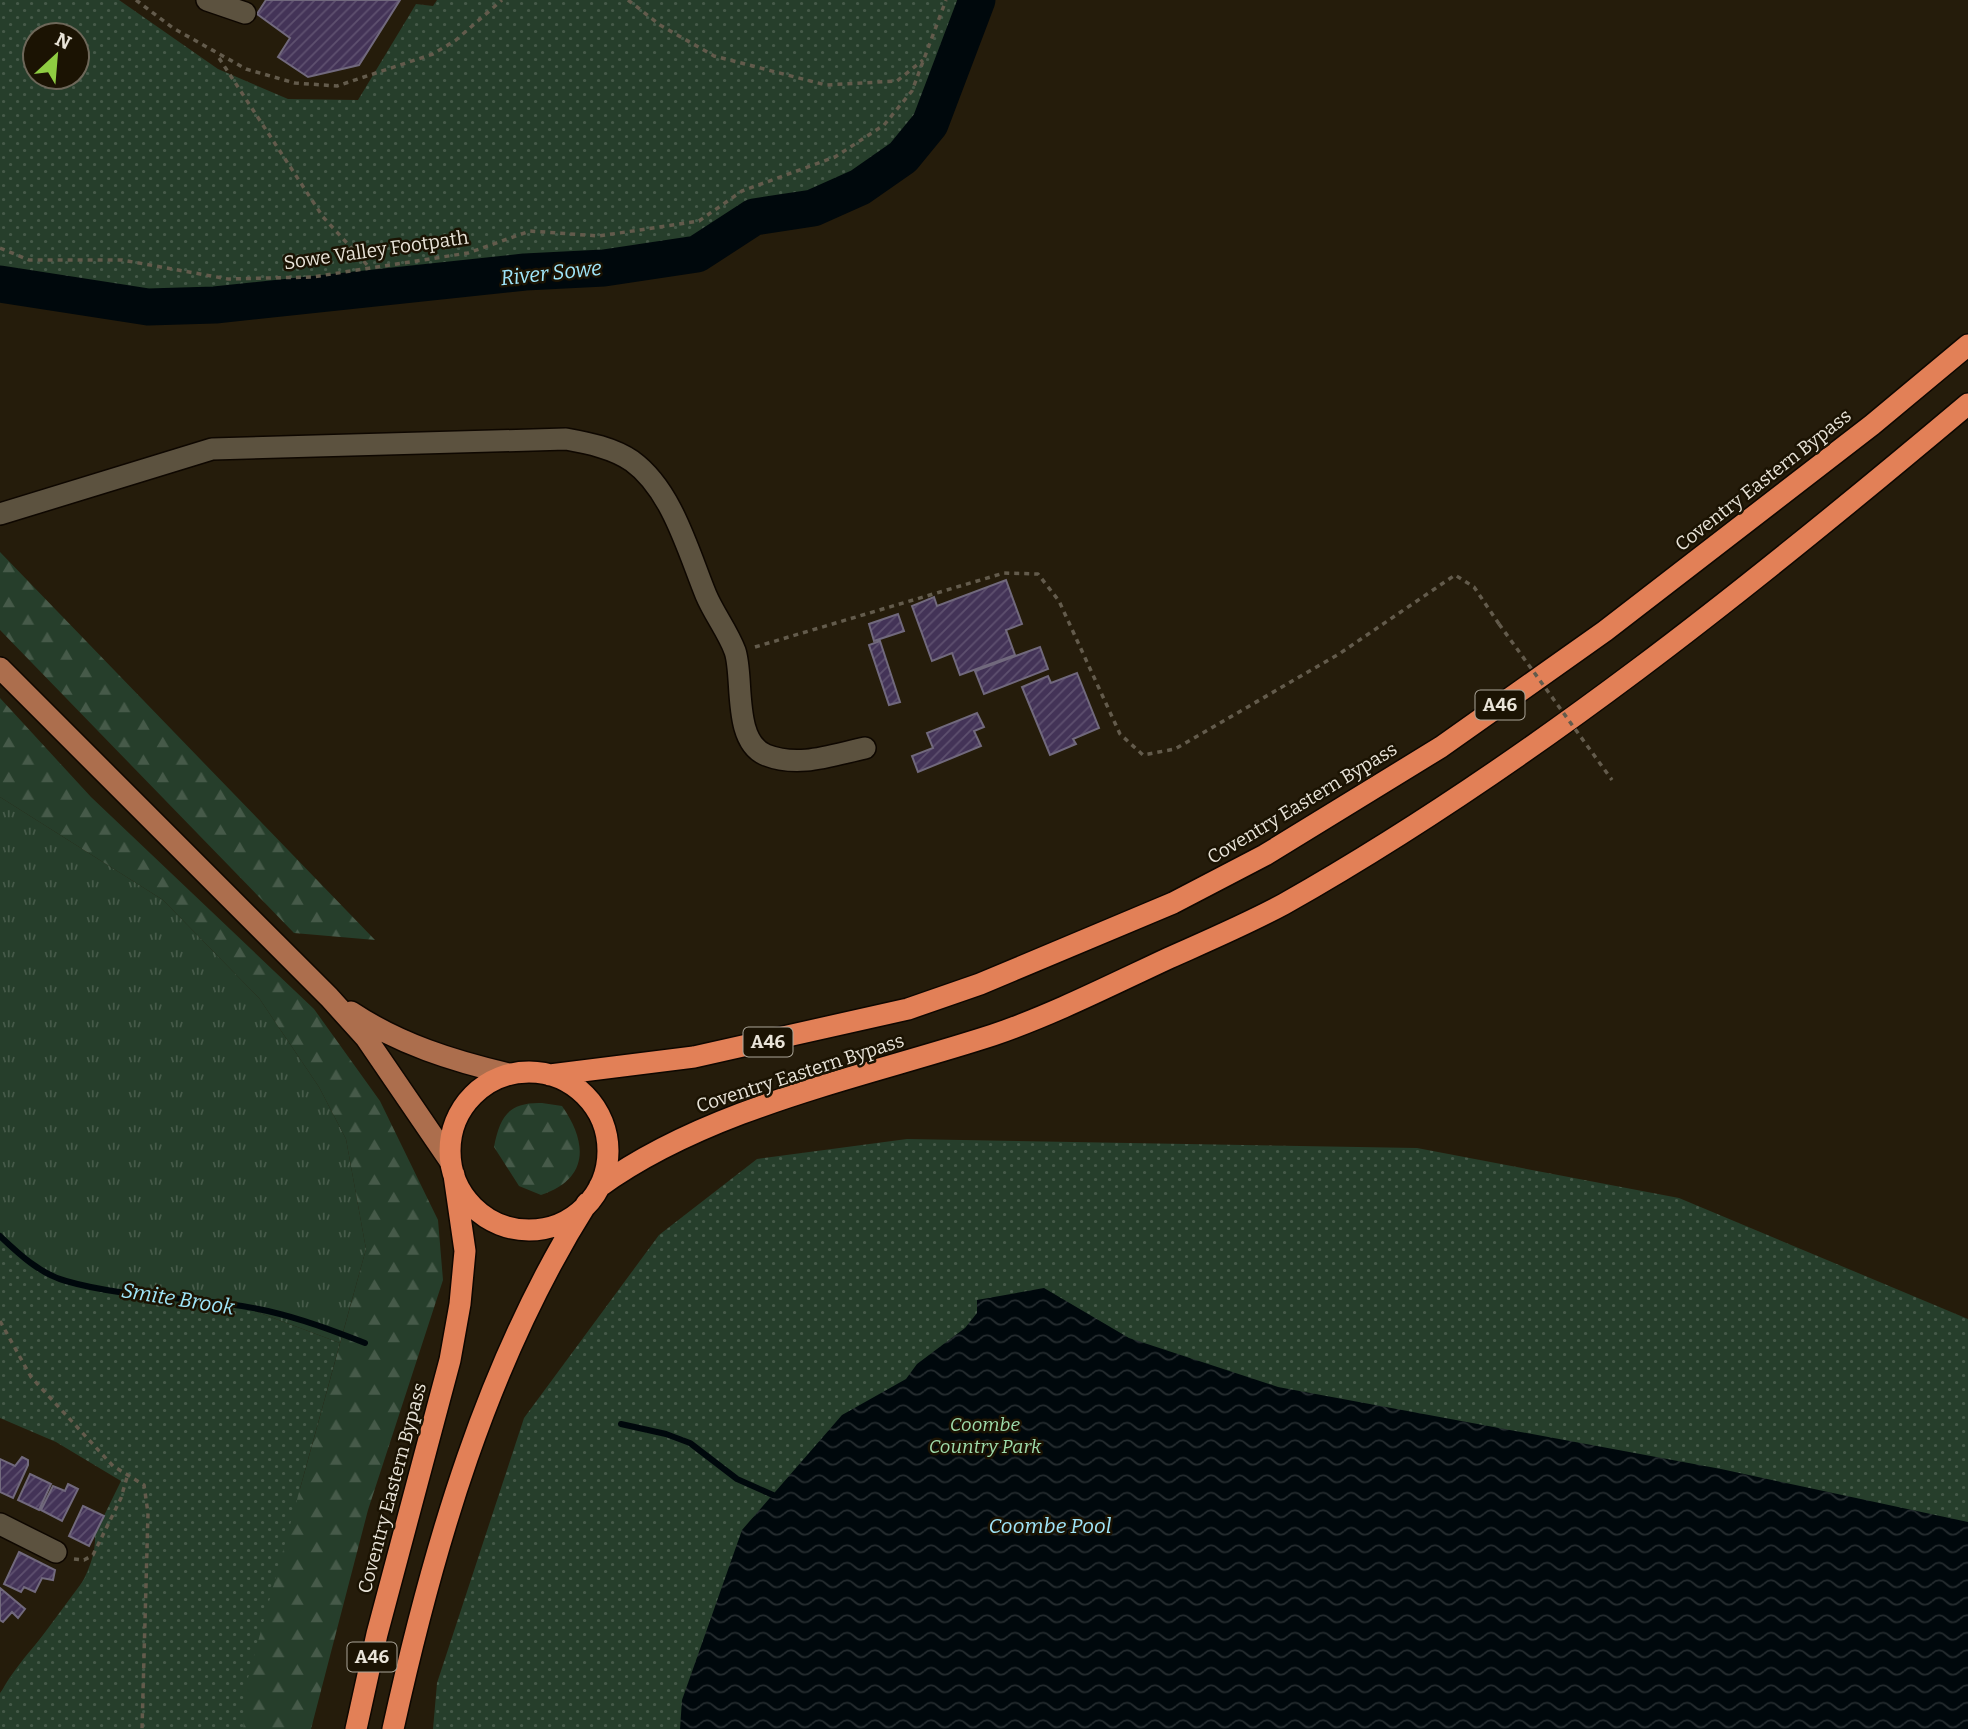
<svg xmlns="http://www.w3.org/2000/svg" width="1968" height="1729" font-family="Bitter,serif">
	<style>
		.grass { fill: url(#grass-tufts) }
		.forest { fill: url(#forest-firs) }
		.park { fill: url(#park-dots); fill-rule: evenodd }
		.water { fill: url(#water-waves) }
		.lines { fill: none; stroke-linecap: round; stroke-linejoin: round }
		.stream { stroke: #00080c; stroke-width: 6 }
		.river { stroke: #00080c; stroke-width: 37 }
		.building { fill: url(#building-hatch); stroke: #71697d; stroke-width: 2 }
		.minor-casing { stroke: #0e0700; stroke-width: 24 }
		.major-casing { stroke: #0e0700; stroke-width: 24 }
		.highway-casing { stroke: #0e0700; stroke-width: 24 }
		.path { stroke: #635b4c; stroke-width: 3.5; stroke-dasharray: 5 5; stroke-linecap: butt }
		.minor { stroke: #5c523f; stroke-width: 21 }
		.major { stroke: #ac6e4d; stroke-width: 21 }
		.highway { stroke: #e28057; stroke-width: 21 }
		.path-bridge { stroke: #635b4c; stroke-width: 3.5; stroke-dasharray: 5 5; stroke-linecap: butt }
		.labels { text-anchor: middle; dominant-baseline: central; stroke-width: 5; stroke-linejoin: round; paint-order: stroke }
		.shield { fill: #1b1303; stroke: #aba599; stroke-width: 2 }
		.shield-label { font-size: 18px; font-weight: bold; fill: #e9e4d9 }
		.street-label { font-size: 19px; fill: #e9e4d9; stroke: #1b1303 }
		.park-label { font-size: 19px; font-style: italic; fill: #9fddac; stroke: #1b1303 }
		.water-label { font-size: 21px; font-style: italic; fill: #a0e6fa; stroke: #1b1303 }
	</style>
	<defs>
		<pattern id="grass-tufts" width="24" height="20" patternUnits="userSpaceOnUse" patternTransform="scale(1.75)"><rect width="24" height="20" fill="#263e2b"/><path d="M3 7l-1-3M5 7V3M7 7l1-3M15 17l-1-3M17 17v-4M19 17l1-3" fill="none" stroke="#465a49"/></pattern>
		<pattern id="forest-firs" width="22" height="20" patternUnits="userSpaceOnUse" patternTransform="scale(1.75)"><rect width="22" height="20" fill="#263e2b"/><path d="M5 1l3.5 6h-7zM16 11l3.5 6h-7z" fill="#465a49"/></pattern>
		<pattern id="park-dots" width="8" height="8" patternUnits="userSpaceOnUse" patternTransform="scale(1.75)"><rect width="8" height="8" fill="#263e2b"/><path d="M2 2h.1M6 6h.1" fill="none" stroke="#465a49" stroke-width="1.8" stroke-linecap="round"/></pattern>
		<pattern id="water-waves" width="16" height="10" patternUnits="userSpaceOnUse" patternTransform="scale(1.75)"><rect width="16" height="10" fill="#00080c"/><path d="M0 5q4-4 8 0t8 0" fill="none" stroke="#252c2f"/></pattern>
		<pattern id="building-hatch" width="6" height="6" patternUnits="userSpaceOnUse" patternTransform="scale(1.75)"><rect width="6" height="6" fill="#433357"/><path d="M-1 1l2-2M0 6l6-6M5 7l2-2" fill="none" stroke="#5e506f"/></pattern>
	</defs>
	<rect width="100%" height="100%" fill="#251c0b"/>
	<!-- grass -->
	<path class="grass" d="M0 797 163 900 259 998 319 1087 346 1139 366 1249 340 1343 241 1306 167 1299 65 1281 28 1262 0 1236Z"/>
	<!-- forest -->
	<path class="forest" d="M0 552 375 940 294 933 0 630Z
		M0 698 91 797 314 1009 380 1101 438 1220 443 1280 368 1510 311 1729H0C0 1718 0 1700 2 1691 27 1643 98 1592 95 1534L300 1489 366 1249 346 1139 319 1087 259 998 163 900 0 797Z
		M542 1103 562 1106C588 1143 589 1179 541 1195L519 1186 494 1147C500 1116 509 1102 542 1103Z"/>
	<!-- park -->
	<path class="park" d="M0 0H119L218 69 288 99 358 100 416 4 433 6 437 0H988L945 123 921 157 855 205 797 224 757 227 736 248 689 263 621 275 407 300 138 320 0 284ZM77 35V77H35V35Z
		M907 1139 1417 1148 1679 1198 1968 1319V1729H433L437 1683 524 1418 659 1235 757 1159Z
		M0 1236 28 1262 65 1281 167 1299 241 1306 340 1343 248 1678 243 1729H0V1693L86 1577 96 1550 95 1534 121 1481 56 1442 0 1418Z"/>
	<!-- water -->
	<path class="water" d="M1044 1288 1129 1338 1278 1387 1721 1469 1968 1522V1729H680L682 1700 742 1530 842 1415 906 1379 917 1364 965 1328 977 1313V1300Z"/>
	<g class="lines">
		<!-- stream -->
		<path class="stream" d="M0 1236C19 1254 40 1274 66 1281 121 1297 186 1297 242 1306 286 1313 324 1327 365 1343
			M621 1424 666 1434 690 1443 737 1479 773 1495"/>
		<!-- river -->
		<path class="river" d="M0 284 148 307 215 305 525 272 604 268 697 254 754 217 813 208 860 187 903 157 930 124 977 0"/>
	</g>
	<!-- building -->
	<path class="building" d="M266 0H400L359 65 308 77 278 57 290 38 257 14Z
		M1006 580 1022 624 1006 630 1015 655 960 675 952 653 932 661 912 606 934 597 937 606Z
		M898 614 904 631 874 641 869 624Z
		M880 641 900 702 889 705 869 645Z
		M1040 647 1048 669 984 694 975 671Z
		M1077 673 1099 728 1073 739 1076 744 1050 755 1022 687 1048 676 1051 683Z
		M977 713 984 727 974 731 981 746 918 772 912 756 933 748 927 733Z
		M22 1457 28 1460V1465L13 1498 0 1492V1459L15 1466Z
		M30 1474 51 1484 39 1510 18 1500Z
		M68 1484 78 1489 62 1521 41 1510 53 1486 65 1491Z
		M83 1506 104 1516 89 1546 69 1536Z
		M19 1552 55 1570 53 1580 42 1578 35 1592 24 1587 21 1592 4 1584Z
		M0 1588 25 1609 18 1618 12 1612 3 1622 0 1620Z"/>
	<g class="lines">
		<!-- minor casing -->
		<g class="minor-casing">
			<path id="minor" d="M207 0 245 13
				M0 514 212 449 566 439C588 443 613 448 632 461 672 490 688 551 706 595 714 614 728 632 735 651 744 677 732 741 766 755 799 768 832 755 865 748
				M0 1524 56 1552"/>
		</g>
		<!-- major casing -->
		<g class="major-casing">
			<path id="major" d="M0 668 329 997 366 1038 450 1161
				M351 1012C399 1044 453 1061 509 1074"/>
		</g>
		<!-- highway casing -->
		<g class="highway-casing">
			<path id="highway" d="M450 1151a79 79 0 1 1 158 0a79 79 0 1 1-158 0Z
				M550 1075 694 1057 908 1009 980 984 1173 903 1265 855 1441 747 1605 631 1872 425 1968 345
				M599 1187C709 1107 864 1077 993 1035 1052 1015 1111 985 1169 958 1207 941 1247 924 1284 904 1528 766 1754 584 1968 404
				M356 1729 377 1634 450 1360 460 1304 465 1251 454 1175
				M393 1729C433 1548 487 1361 587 1203"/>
		</g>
		<!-- path -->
		<path class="path" d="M136 0 173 28 246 69 295 83 337 86 433 54 456 40 502 0
			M628 0 660 25 714 56 826 85 897 81 923 60
			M219 58 323 217 369 267
			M0 248 29 260H122L228 279 312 277 468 253 530 231 599 236 699 221 742 191 835 157 884 125 912 91 946 0
			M755 647 1004 573 1038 574 1059 601 1120 734 1143 755 1175 749 1339 654 1455 575 1474 587 1499 624
			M0 1321 31 1377 113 1466 144 1485 148 1513 142 1729
			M74 1559 84 1560 93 1555 121 1498 127 1477"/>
		<!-- minor -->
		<use href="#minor" class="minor"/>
		<!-- major -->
		<use href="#major" class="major"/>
		<!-- highway -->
		<use href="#highway" class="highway"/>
		<!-- path-bridge -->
		<path class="path-bridge" d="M1499 624 1612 780"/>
	</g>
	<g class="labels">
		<!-- shield labels -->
		<g class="shield">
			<rect x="1475.5" y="690.5" width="49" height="29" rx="5"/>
			<rect x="743.5" y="1027.5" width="49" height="29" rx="5"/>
			<rect x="347.5" y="1642.5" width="49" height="29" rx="5"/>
		</g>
		<g class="shield-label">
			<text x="1500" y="705">A46</text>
			<text x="768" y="1042">A46</text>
			<text x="372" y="1657">A46</text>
		</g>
		<!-- street labels -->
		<g class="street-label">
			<text transform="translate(376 250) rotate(-8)">Sowe Valley Footpath</text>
			<text transform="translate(1763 480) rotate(-38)">Coventry Eastern Bypass</text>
			<text transform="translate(1302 803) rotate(-31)">Coventry Eastern Bypass</text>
			<text transform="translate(800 1073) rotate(-18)">Coventry Eastern Bypass</text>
			<text transform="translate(392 1488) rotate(-75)">Coventry Eastern Bypass</text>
		</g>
		<!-- park labels -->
		<g class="park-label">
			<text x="985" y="1424">Coombe<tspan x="985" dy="22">Country Park</tspan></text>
		</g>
		<!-- water labels -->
		<g class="water-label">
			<text transform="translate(551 273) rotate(-6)">River Sowe</text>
			<text transform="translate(178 1299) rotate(9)">Smite Brook</text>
			<text x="1050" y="1526">Coombe Pool</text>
		</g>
	</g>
	<!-- north arrow -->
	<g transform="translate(56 56) rotate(26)"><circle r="33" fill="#1b1303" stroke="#6d6759" stroke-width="2"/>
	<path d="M0-5L12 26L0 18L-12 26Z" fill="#8fcd42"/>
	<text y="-10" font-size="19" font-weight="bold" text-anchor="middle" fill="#e9e4d9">N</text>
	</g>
</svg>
